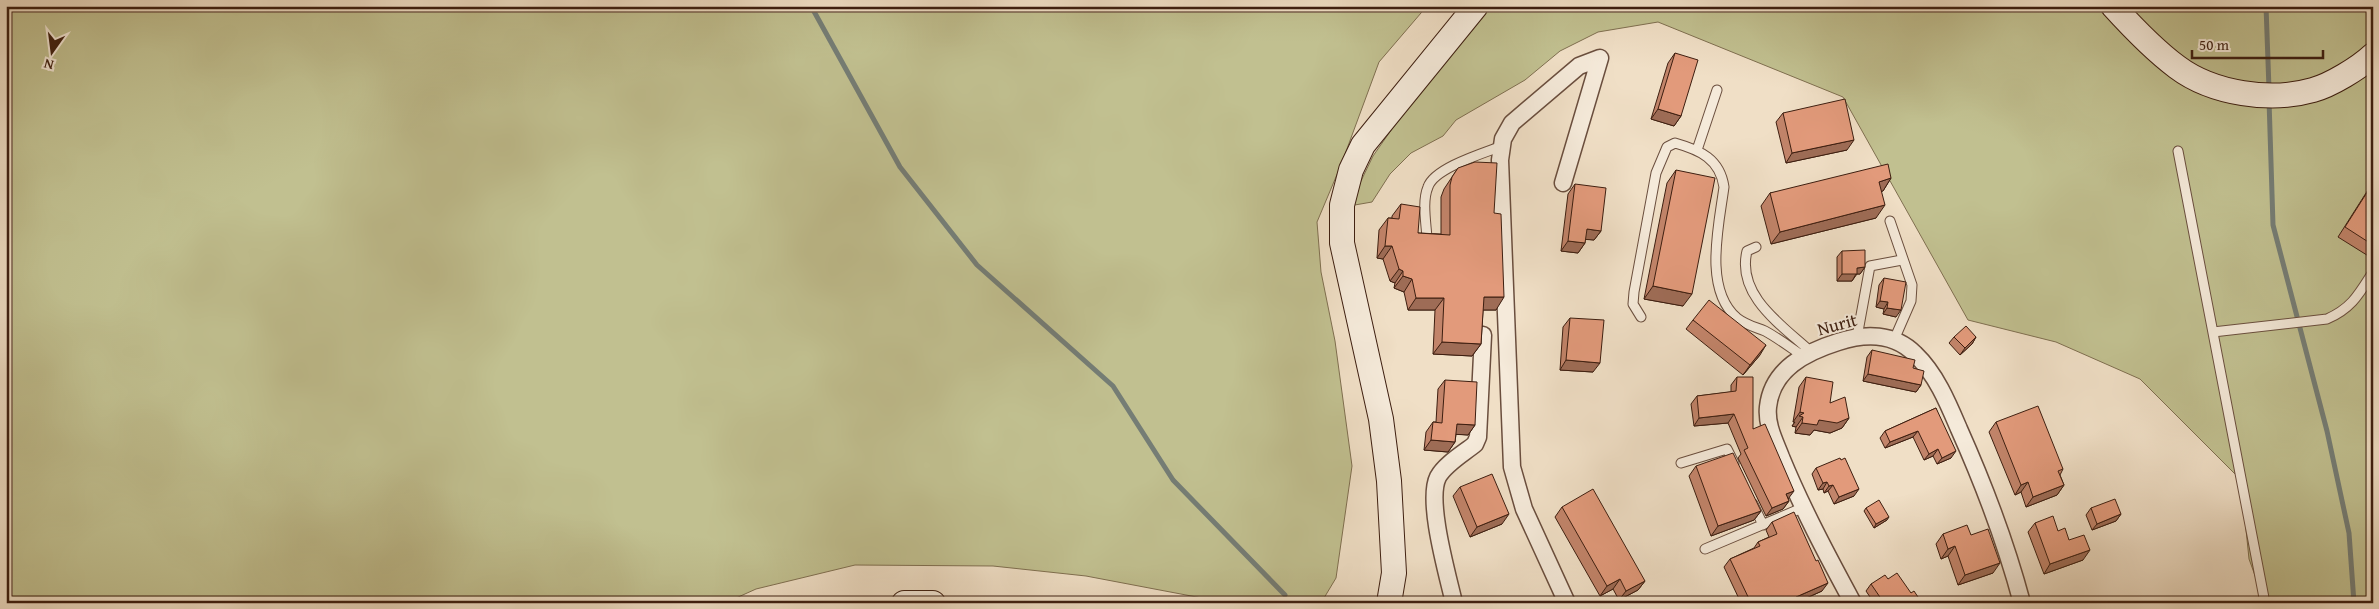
<svg xmlns="http://www.w3.org/2000/svg" width="2379" height="609" font-family="'Gentium Book Plus',serif">
	<style>
		.green { fill: #c1c090; stroke: #7f6f50 }
		.lines { fill: none; stroke-linecap: round; stroke-linejoin: round }
		.stream { stroke: #757d75; stroke-width: 5 }
		.lane-casing { stroke: #6a4e3e; stroke-width: 11 }
		.street-casing { stroke: #6a4e3e; stroke-width: 19 }
		.secondary-casing { stroke: #3d1e10; stroke-width: 26 }
		.lane { stroke: #f5eada; stroke-width: 9 }
		.street { stroke: #f5eada; stroke-width: 16 }
		.secondary { stroke: #f5eada; stroke-width: 24 }
		.wall { fill: #c2846a; stroke: #3d1e10 }
		.shaded-wall { fill: #9e6c56; stroke: #3d1e10 }
		.building { fill: #e29a7b; stroke: #3d1e10 }
		.labels { text-anchor: middle; dominant-baseline: central; stroke-width: 4; stroke-linejoin: round; paint-order: stroke }
		.street-label { font-size: 18px; fill: #3d1e10; stroke: #f5eada }
	</style>
	<rect width="100%" height="100%" fill="#f0dfc6"/>
	<filter id="stains"><feTurbulence type="fractalNoise" baseFrequency=".004" numOctaves="4"/><feColorMatrix values="0 0 0 0 .2 0 0 0 0 .09 0 0 0 0 .02 0 0 0 .5 -.17"/></filter>
	<radialGradient id="worn" r=".72"><stop offset=".6" stop-color="#630" stop-opacity="0"/><stop offset="1" stop-color="#630" stop-opacity=".3"/></radialGradient>
	<!-- green -->
	<path class="green" d="M6 6H1427L1379 62 1341 165 1317 222 1321 272 1335 341 1352 466 1336 578 1321 603 1223 602 1086 576 993 566 855 565 756 589 725 603H6Z
		M1478 6H2373V603H2265L2249 559 2241 480 2140 379 2056 342 1968 320 1843 97 1658 22 1598 32 1560 51 1525 80 1456 120 1443 136 1411 153 1390 174 1372 202 1349 206 1373 156Z"/>
	<g class="lines">
		<!-- stream -->
		<path class="stream" d="M811 6 900 167 977 265 1113 386 1173 480 1285 595
			M2266 6 2269 89
			M2269 100 2273 225 2327 431 2349 533 2354 603"/>
		<!-- lane casing -->
		<g class="lane-casing">
			<path id="lane" d="M1697 150 1717 90
				M2178 151 2265 603
				M1890 221 1912 285 1911 301 1894 340
				M1427 238C1426 222 1422 201 1428 187 1434 168 1484 153 1502 146
				M1756 247 1747 251C1736 296 1783 326 1811 352
				M1641 317 1633 304 1634 292 1656 173 1667 147 1675 143C1700 150 1720 159 1724 187 1719 225 1703 289 1737 318 1746 325 1755 327 1765 331 1778 338 1791 348 1803 356
				M2213 332 2327 319C2352 308 2359 294 2373 272
				M1857 337 1870 266 1902 260
				M1681 463 1727 449 1734 463
				M1753 504 1763 525
				M1705 549 1802 508"/>
		</g>
		<!-- street casing -->
		<g class="street-casing">
			<path id="street" d="M1563 183 1600 58 1579 66 1512 123 1503 139 1500 160 1512 467 1524 509 1567 603
				M1454 603C1448 576 1426 501 1438 477 1445 464 1464 453 1475 444L1478 437 1483 335
				M1853 603C1827 555 1802 508 1781 457 1775 441 1766 425 1768 407 1772 369 1806 352 1838 342 1865 333 1894 333 1915 354 1936 374 1948 403 1959 429 1984 485 2006 543 2022 603"/>
		</g>
		<!-- secondary casing -->
		<g class="secondary-casing">
			<path id="secondary" d="M2113 6C2133 28 2154 50 2177 67 2213 94 2271 102 2313 90 2331 85 2359 68 2373 55
				M904 603H933
				M1389 603 1394 573 1389 481 1381 419 1342 243V205L1351 170 1363 145 1476 6"/>
		</g>
		<!-- lane -->
		<use href="#lane" class="lane"/>
		<!-- street -->
		<use href="#street" class="street"/>
		<!-- secondary -->
		<use href="#secondary" class="secondary"/>
	</g>
	<!-- wall -->
	<path class="wall" d="M1675 53 1681 116 1674 126 1651 119 1668 63Z
		M1783 113 1847 150 1786 163 1776 122Z
		M1458 168 1494 213 1496 310H1483L1481 344 1472 356 1433 354 1435 310H1408L1404 292 1394 288 1395 283 1390 281 1383 259 1377 258 1379 230 1388 218H1392V216L1401 204 1418 233 1441 234V197L1444 189Z
		M1676 170 1683 306 1644 299 1667 183Z
		M1891 178 1883 191H1881L1876 218 1771 244 1761 206 1770 193Z
		M2373 182V252L2370 257 2338 237Z
		M1575 184 1601 231 1594 240 1585 239V243L1578 253 1561 251 1568 194Z
		M1842 251 1865 267 1860 274H1857L1852 281H1837V257Z
		M1884 278 1896 317 1883 314 1884 309 1876 307 1879 285Z
		M1570 318 1593 372 1560 370 1563 327Z
		M1693 320 1760 355 1743 375 1686 329Z
		M1954 337H1976L1972 344 1960 355 1949 343Z
		M1872 350 1921 385 1916 392 1863 381 1867 357Z
		M1737 377 1753 429 1789 501 1783 509 1766 516 1738 458 1741 454 1728 423 1694 426 1691 404 1697 396 1731 392V385Z
		M1806 377 1830 403 1849 418 1842 428 1830 433 1814 430 1810 435 1795 433 1796 427 1792 426 1795 422H1793L1799 387Z
		M1445 380 1475 425 1468 435 1456 434 1455 442 1448 452 1424 450 1426 432 1433 422H1436L1438 389Z
		M1936 408 1951 458 1937 464 1933 456 1924 460 1913 437 1885 448 1880 438 1885 431Z
		M1996 422 2063 469 2060 475 2064 485 2057 495 2026 507 2021 492 2015 495 1989 432Z
		M1696 466 1761 511 1754 520 1711 536 1689 476Z
		M1816 468 1854 496 1834 504 1828 491 1824 493 1823 489 1818 490 1812 474Z
		M1460 487 1502 524 1470 537 1453 496Z
		M1562 507 1645 581 1638 590 1619 600 1613 589 1600 596 1555 517Z
		M1866 508 1887 520 1874 528 1864 511Z
		M2091 508 2121 514 2116 521 2092 530 2086 515Z
		M1772 522 1822 591 1798 602 1799 603H1741L1724 567 1730 559 1754 548 1758 542 1769 537 1766 530Z
		M2035 523 2058 531 2069 540 2083 560 2044 574 2028 532Z
		M1943 534 1971 535 1993 573 1958 585 1948 556 1941 559 1936 544Z
		M1888 579 1922 603H1874L1866 591 1871 584Z"/>
	<!-- shaded-wall -->
	<path class="shaded-wall" d="M1658 109 1681 116 1674 126 1651 119Z
		M1854 140 1847 150 1786 163 1792 153Z
		M1891 178 1883 191 1870 194 1879 182Z
		M1885 205 1876 218 1771 244 1780 232Z
		M1587 229 1601 231 1594 240 1580 239Z
		M1568 241 1585 243 1578 253 1561 251Z
		M1385 246H1392L1383 259 1377 258Z
		M1865 267 1860 274H1856L1852 281H1837L1842 274 1857 268Z
		M1399 269 1403 271 1395 283 1390 281Z
		M1403 276 1412 279 1404 292 1394 288Z
		M1653 286 1692 294 1683 306 1644 299Z
		M1484 297H1504L1496 310H1475Z
		M1416 298H1444L1435 310H1408Z
		M1880 301 1888 302 1884 309 1876 307Z
		M1887 308 1901 310 1896 317 1883 314Z
		M1976 337 1972 344 1960 355 1965 348Z
		M1442 342 1481 344 1472 356 1433 354Z
		M1766 345 1760 355 1743 375 1750 365Z
		M1566 360 1600 363 1593 372 1560 370Z
		M1868 374 1921 385 1916 392 1863 381Z
		M1800 412 1804 413 1803 417 1796 427 1792 426 1795 422H1793Z
		M1734 414 1728 423 1694 426 1699 418Z
		M1849 418 1842 428 1830 433 1814 430 1810 435 1795 433 1802 423 1819 420Z
		M1457 424 1475 425 1468 435 1450 434Z
		M1918 431 1913 437 1885 448 1890 442Z
		M1431 440 1455 442 1448 452 1424 450Z
		M1938 449 1933 456 1924 460 1929 454Z
		M1956 451 1951 458 1937 464 1942 458Z
		M1827 482 1823 489 1818 490 1823 483Z
		M2028 482 2021 492 2015 495 2021 485Z
		M1833 485 1828 491 1824 493 1829 486Z
		M2064 485 2057 495 2026 507 2033 497Z
		M1859 489 1854 496 1834 504 1839 497Z
		M1794 491 1788 499 1786 494Z
		M1789 501 1783 509 1766 516 1772 508Z
		M1761 511 1754 520 1711 536 1718 526Z
		M1509 514 1502 524 1470 537 1477 527Z
		M2121 514 2116 521 2092 530 2097 524Z
		M1889 517 1887 520 1874 528 1876 524Z
		M1955 546 1948 556 1941 559 1948 549Z
		M2090 550 2083 560 2044 574 2050 564Z
		M2000 563 1993 573 1958 585 1965 575Z
		M1620 579 1613 589 1600 596 1607 586Z
		M1645 581 1638 590 1619 600 1626 591Z
		M1828 583 1822 591 1795 603 1796 597Z"/>
	<!-- building -->
	<path class="building" d="M1675 53 1698 60 1681 116 1658 109Z
		M1845 99 1854 140 1792 153 1783 113Z
		M1475 162 1497 163 1494 213 1501 214 1504 297H1484L1481 344 1442 342 1444 298H1416L1412 279 1403 276V271L1399 269 1392 246H1385L1388 218 1399 219 1401 204 1420 207 1418 233 1450 235V185L1452 177 1458 168Z
		M1888 164 1891 178 1879 182 1885 205 1780 232 1770 193Z
		M1676 170 1715 178 1692 294 1653 286Z
		M2373 183V245L2345 227Z
		M1575 184 1606 188 1601 231 1587 229 1585 243 1568 241Z
		M1865 250V267L1857 268V274H1842V251Z
		M1884 278 1906 282 1901 310 1887 308 1888 302 1880 301Z
		M1709 300 1766 345 1750 365 1693 320Z
		M1570 318 1604 320 1600 363 1566 360Z
		M1966 326 1976 337 1965 348 1954 337Z
		M1872 350 1915 360 1913 368 1924 371 1921 385 1868 374Z
		M1737 377H1753V429L1765 424 1794 491 1786 494 1789 501 1772 508 1744 450 1748 448 1734 414 1699 418 1697 396 1736 391Z
		M1806 377 1833 382 1830 403 1845 397 1849 418 1837 423 1819 420 1817 425 1802 423 1803 417 1799 416 1804 413 1800 412Z
		M1445 380 1477 382 1475 425 1457 424 1455 442 1431 440 1433 422 1442 423Z
		M2038 406 2063 469 2058 471 2064 485 2033 497 2028 482 2021 485 1996 422Z
		M1936 408 1956 451 1942 458 1938 449 1929 454 1918 431 1890 442 1885 431Z
		M1733 453 1761 511 1718 526 1696 466Z
		M1840 458 1841 460 1845 458 1859 489 1839 497 1833 485 1829 486 1827 482 1823 483 1816 468Z
		M1492 474 1509 514 1477 527 1460 487Z
		M1593 489 1645 581 1626 591 1620 579 1607 586 1562 507Z
		M2115 499 2121 514 2097 524 2091 508Z
		M1879 500 1889 517 1876 524 1866 508Z
		M1794 512 1816 561 1818 560 1828 583 1796 597 1799 603H1751L1730 559 1760 546 1758 542 1777 534 1772 522Z
		M2053 516 2058 531 2065 528 2069 540 2084 535 2090 550 2050 564 2035 523Z
		M1967 525 1971 535 1988 529 2000 563 1965 575 1955 546 1948 549 1943 534Z
		M1897 573 1911 593 1914 591 1922 603H1884L1871 584 1885 575 1888 579Z
		M1547 599 1549 603H1540Z"/>
	<g class="labels">
		<!-- street labels -->
		<g class="street-label">
			<text transform="translate(1837 324) rotate(-15)">Nurit</text>
		</g>
	</g>
	<!-- margin -->
	<rect width="2379" height="609" fill="none" stroke="#f0dfc6" stroke-width="25"/>
	<rect x="8" y="8" width="2364" height="594" fill="none" stroke="#3d1e10" stroke-width="2.5"/>
	<rect x="12" y="12" width="2354" height="584" fill="none" stroke="#3d1e10"/>
	<!-- north arrow -->
	<g transform="translate(52 52) rotate(194)" stroke="#f5eada" stroke-width="4" paint-order="stroke">
	<path d="M0-4L9 19L0 12L-9 19Z" fill="#3d1e10"/>
	<text y="-8" font-size="14" font-weight="bold" text-anchor="middle" fill="#3d1e10">N</text>
	</g>
	<!-- scale -->
	<path d="M2192 50v8h131v-8" fill="none" stroke="#3d1e10" stroke-width="2.5"/>
	<text x="2199" y="50" font-size="15" fill="#3d1e10" stroke="#f5eada" stroke-width="4" paint-order="stroke">50 m</text>
	<rect width="100%" height="100%" filter="url(#stains)"/>
	<rect width="100%" height="100%" fill="url(#worn)"/>
</svg>
